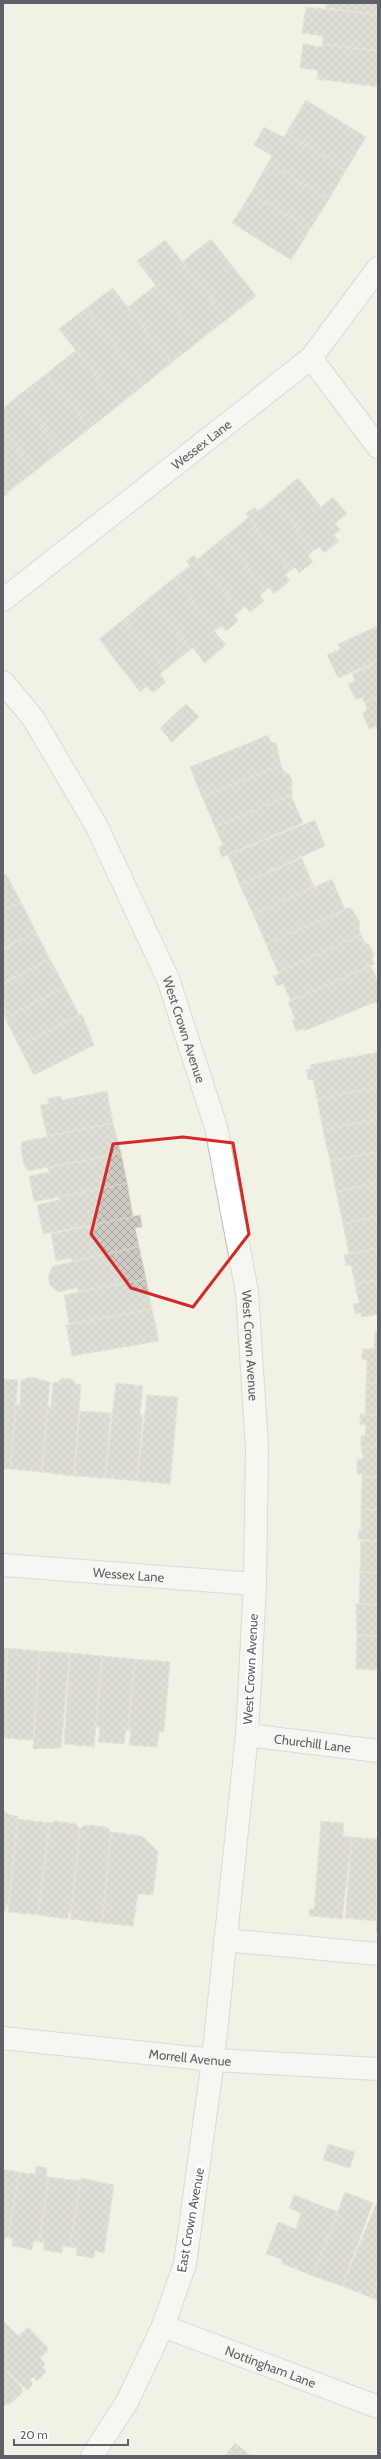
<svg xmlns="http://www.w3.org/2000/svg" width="381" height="2459" font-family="Cabin,sans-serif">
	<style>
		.building { fill: url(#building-cross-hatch); stroke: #d7d4c4 }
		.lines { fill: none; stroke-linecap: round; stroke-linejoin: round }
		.minor-casing { stroke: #bebfc6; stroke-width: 24 }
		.minor { stroke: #fff; stroke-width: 22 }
		.marked { fill: none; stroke: #d62828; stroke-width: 3; stroke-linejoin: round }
		.labels { text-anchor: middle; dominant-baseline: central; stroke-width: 4; stroke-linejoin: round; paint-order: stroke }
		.street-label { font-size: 13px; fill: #5e6168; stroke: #fff }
	</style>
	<defs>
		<pattern id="building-cross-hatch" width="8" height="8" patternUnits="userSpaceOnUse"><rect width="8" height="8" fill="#cdcbc3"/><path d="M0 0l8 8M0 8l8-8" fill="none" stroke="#aaa8a2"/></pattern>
	</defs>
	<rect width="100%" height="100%" fill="#f1f1e6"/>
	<!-- building -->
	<path class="building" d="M326 3H378V15L326 8Z
		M306 7 378 15V51L322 44 323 36 302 33Z
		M303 44 322 47V44L378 51V87L317 79 318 70 300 68Z
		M306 100 366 137 346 170 286 133Z
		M264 127 283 137 286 133 346 170 329 199 268 163 272 156 254 145Z
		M268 163 329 199 310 229 251 193Z
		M251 193 310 229 291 260 232 223Z
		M211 239 256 296 227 319 182 262Z
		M165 240 227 319 199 341 137 261Z
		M156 285 199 341 171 363 128 307Z
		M113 288 171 363 144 385 86 308Z
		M86 308 144 385 119 405 59 329Z
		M76 350 119 405 90 428 46 374Z
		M46 374 90 428 62 450 18 396Z
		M18 396 62 450 35 471 3 431V408Z
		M3 431 35 471 7 493 3 488Z
		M298 478 321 507 333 497 347 514 335 523 340 530 334 535 339 541 324 553 319 547 314 550 273 499Z
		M3 488 8 494 3 497Z
		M273 499 314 550 308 556 313 562 299 573 295 567 290 571 248 518 246 513 255 507 258 511Z
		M248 518 290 571 285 575 290 581 274 594 269 587 266 590 223 538Z
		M223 538 266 590 260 595 264 601 250 612 245 606 240 611 198 559Z
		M194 555 240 611 234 615 238 621 226 631 222 626 216 630 174 578 190 566 186 561Z
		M174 578 216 630 214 631 226 645 205 663 193 648 191 649 149 598Z
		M149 598 191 649 165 670 124 619Z
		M124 619 165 670 160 674 166 682 153 693 147 686 140 692 99 639Z
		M378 626V661L338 678 327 655 340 649 338 644Z
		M378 661V696L365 703 362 697 356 700 348 684 355 681 352 674Z
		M378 696V732L375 726 369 729 362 713 367 710 365 703Z
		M186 704 199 717 172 742 160 728Z
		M268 735 271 742 276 743 281 765 202 797 190 767Z
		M281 765 284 772 289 774 293 783 291 788 293 794 215 827 202 797Z
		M291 795 303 823 222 857 218 847 223 845 215 827Z
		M315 820 325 846 240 885 228 855Z
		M302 858 314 887 253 914 240 885Z
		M6 874 21 902 3 911V876Z
		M332 879 345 910 266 944 253 914Z
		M21 902 36 932 3 948V911Z
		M350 907 360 922 359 929 361 935 278 972 266 944Z
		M36 932 50 959 3 983V949Z
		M361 935 365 943 369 944 374 954 372 958 374 964 291 1001 283 984 277 986 273 976 279 974 278 972Z
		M50 959 65 987 5 1018 3 984Z
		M371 966 378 982V1001L304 1031 303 1028 296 1031 292 1020 295 1019 288 1002Z
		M65 987 79 1015 19 1046 5 1018Z
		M82 1014 94 1045 34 1075 19 1046Z
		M378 1052V1087L317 1099 313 1080H308L306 1070 311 1069 310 1065Z
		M378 1087V1119L323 1130 317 1099Z
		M107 1091 113 1123 47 1136 40 1105 49 1104 47 1099 61 1096 62 1100Z
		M378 1119V1152L330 1161 323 1130Z
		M113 1123 121 1153 28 1171 24 1165 21 1149 22 1142Z
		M378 1152V1182L336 1192 330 1161Z
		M121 1153 127 1183 34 1202 29 1176 49 1172 48 1168Z
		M378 1182V1216L343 1224 336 1192Z
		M127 1183 133 1217 43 1234 37 1205 59 1200V1197Z
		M140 1215 142 1227 135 1228 139 1247 72 1261 71 1258 56 1261 51 1234Z
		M378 1216V1248L349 1254 343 1224Z
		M139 1247 146 1279 78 1292 77 1288 59 1292 50 1285 48 1276 53 1266Z
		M378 1248V1280L355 1284 351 1265 346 1266 344 1255Z
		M146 1279 152 1309 69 1324 64 1295Z
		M378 1280V1314L362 1317 361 1313 355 1314 353 1304 359 1303 355 1284Z
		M152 1309 159 1341 72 1356 66 1325Z
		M375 1332H378V1383H366L367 1360 362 1359V1349H374Z
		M31 1377 50 1382 42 1472 10 1469 16 1405H20L21 1380Z
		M62 1378 72 1379 76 1384 81 1385 74 1476 42 1472 47 1407H51L53 1382 57 1383Z
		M3 1379 18 1380 10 1469H3Z
		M116 1383 143 1386 140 1415H143L137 1481 105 1478Z
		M366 1383H378V1415H365Z
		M147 1395 178 1397 170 1484 137 1481Z
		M80 1411 111 1413 105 1478 74 1476Z
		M360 1414 378 1415V1447L361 1446V1436H365L366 1425 360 1424Z
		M361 1446 378 1447V1477H362V1474H357V1459H363Z
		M362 1477H378V1510L361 1509Z
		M361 1509 378 1510V1542L358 1539 359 1530H361Z
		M361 1541 378 1542V1573L360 1572Z
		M360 1572 378 1573V1605L359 1604Z
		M356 1604 378 1605V1636L357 1635Z
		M357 1635 378 1636V1670L356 1669Z
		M3 1648H8L3 1704Z
		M8 1648 40 1651 33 1740 3 1738V1704Z
		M40 1651 70 1653 61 1748 33 1749Z
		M70 1653 102 1656 94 1747 64 1744Z
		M102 1656 135 1659 128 1730H126L124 1744 98 1742 100 1727H96Z
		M135 1659 170 1662 164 1732H159L157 1747 129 1745 131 1730H128Z
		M3 1810 9 1815 18 1816 8 1905H6L5 1912H3Z
		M18 1819 50 1823 38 1915 8 1912Z
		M54 1821 76 1824 80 1829 71 1913H69L68 1919 38 1915 49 1825Z
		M321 1821 344 1823 343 1836 352 1837 342 1919 309 1916V1909H314Z
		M85 1825 107 1827 111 1832 102 1923 70 1919 80 1829Z
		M111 1832 142 1836 158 1852 153 1895 138 1894 133 1926 102 1923Z
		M352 1837 378 1839 376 1921 345 1918Z
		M378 1905V1932H376Z
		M328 2144 355 2152 350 2168 323 2160Z
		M36 2166 47 2168 46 2176 49 2177 39 2242 34 2241 32 2250 12 2246 13 2238H8L19 2172 35 2174Z
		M3 2169 19 2172 8 2238 5 2237 3 2251Z
		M49 2177 81 2181 70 2247 63 2246 62 2253 44 2250V2243L39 2242Z
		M81 2178 114 2185 104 2253 95 2251 94 2258 76 2255 77 2248 70 2247Z
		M345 2192 373 2203 342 2286 313 2276Z
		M294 2195 338 2212 313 2276 281 2263 283 2260 266 2254 278 2222 296 2229 301 2213 289 2208Z
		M376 2204 378 2205V2280L372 2298 342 2286Z
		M378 2281V2300L372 2298Z
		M3 2321 18 2336 28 2327 49 2349 40 2358 45 2364 43 2367 46 2371 37 2381 33 2377 30 2380 33 2384 27 2390 3 2368Z
		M3 2368 22 2388 23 2392 9 2405 6 2404 3 2407Z
		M235 2443 251 2456H225Z"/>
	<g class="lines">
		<!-- minor casing -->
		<g class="minor-casing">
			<g id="minor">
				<path d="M311 358 378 447"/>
				<path id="s1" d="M3 600 311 358 378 268"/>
				<path id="s2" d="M3 682 33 718 96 825 168 979 216 1127 247 1292 257 1447 255 1584 247 1735 213 2060 185 2264 163 2326 127 2402 92 2456"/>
				<path id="s3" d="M3 1565 255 1584"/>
				<path id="s4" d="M247 1735 378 1751"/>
				<path d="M225 1940 378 1954"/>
				<path id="s5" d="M3 2038 213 2060 378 2069"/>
				<path id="s6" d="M163 2326 378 2407"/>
			</g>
		</g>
		<!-- minor -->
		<use href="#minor" class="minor"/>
	</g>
	<!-- marked area -->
	<path d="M0 0H381V2459H0ZM183 1137 233 1143 249 1234 193 1307 131 1288 91 1234 113 1144Z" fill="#f1f1e6" fill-opacity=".55" fill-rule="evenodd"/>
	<path class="marked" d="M183 1137 233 1143 249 1234 193 1307 131 1288 91 1234 113 1144Z"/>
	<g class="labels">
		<!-- street labels -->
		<g class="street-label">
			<text stroke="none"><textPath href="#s1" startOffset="252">Wessex Lane</textPath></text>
			<text stroke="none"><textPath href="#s2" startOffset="394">West Crown Avenue</textPath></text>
			<text stroke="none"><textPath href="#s2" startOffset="718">West Crown Avenue</textPath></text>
			<text stroke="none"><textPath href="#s3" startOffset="126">Wessex Lane</textPath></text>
			<text transform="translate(250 1669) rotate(-87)">West Crown Avenue</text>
			<text stroke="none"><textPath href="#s4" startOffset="66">Churchill Lane</textPath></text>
			<text stroke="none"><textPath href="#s5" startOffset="188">Morrell Avenue</textPath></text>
			<text transform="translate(190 2220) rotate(-80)">East Crown Avenue</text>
			<text stroke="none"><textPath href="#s6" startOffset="115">Nottingham Lane</textPath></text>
		</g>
	</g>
	<!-- border -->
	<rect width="381" height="2459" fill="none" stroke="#5e6168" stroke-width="8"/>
	<!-- scale -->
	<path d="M14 2439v6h114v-6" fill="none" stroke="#5e6168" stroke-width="2"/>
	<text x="20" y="2439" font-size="12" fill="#5e6168" stroke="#ffffff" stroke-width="3" paint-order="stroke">20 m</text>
</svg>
